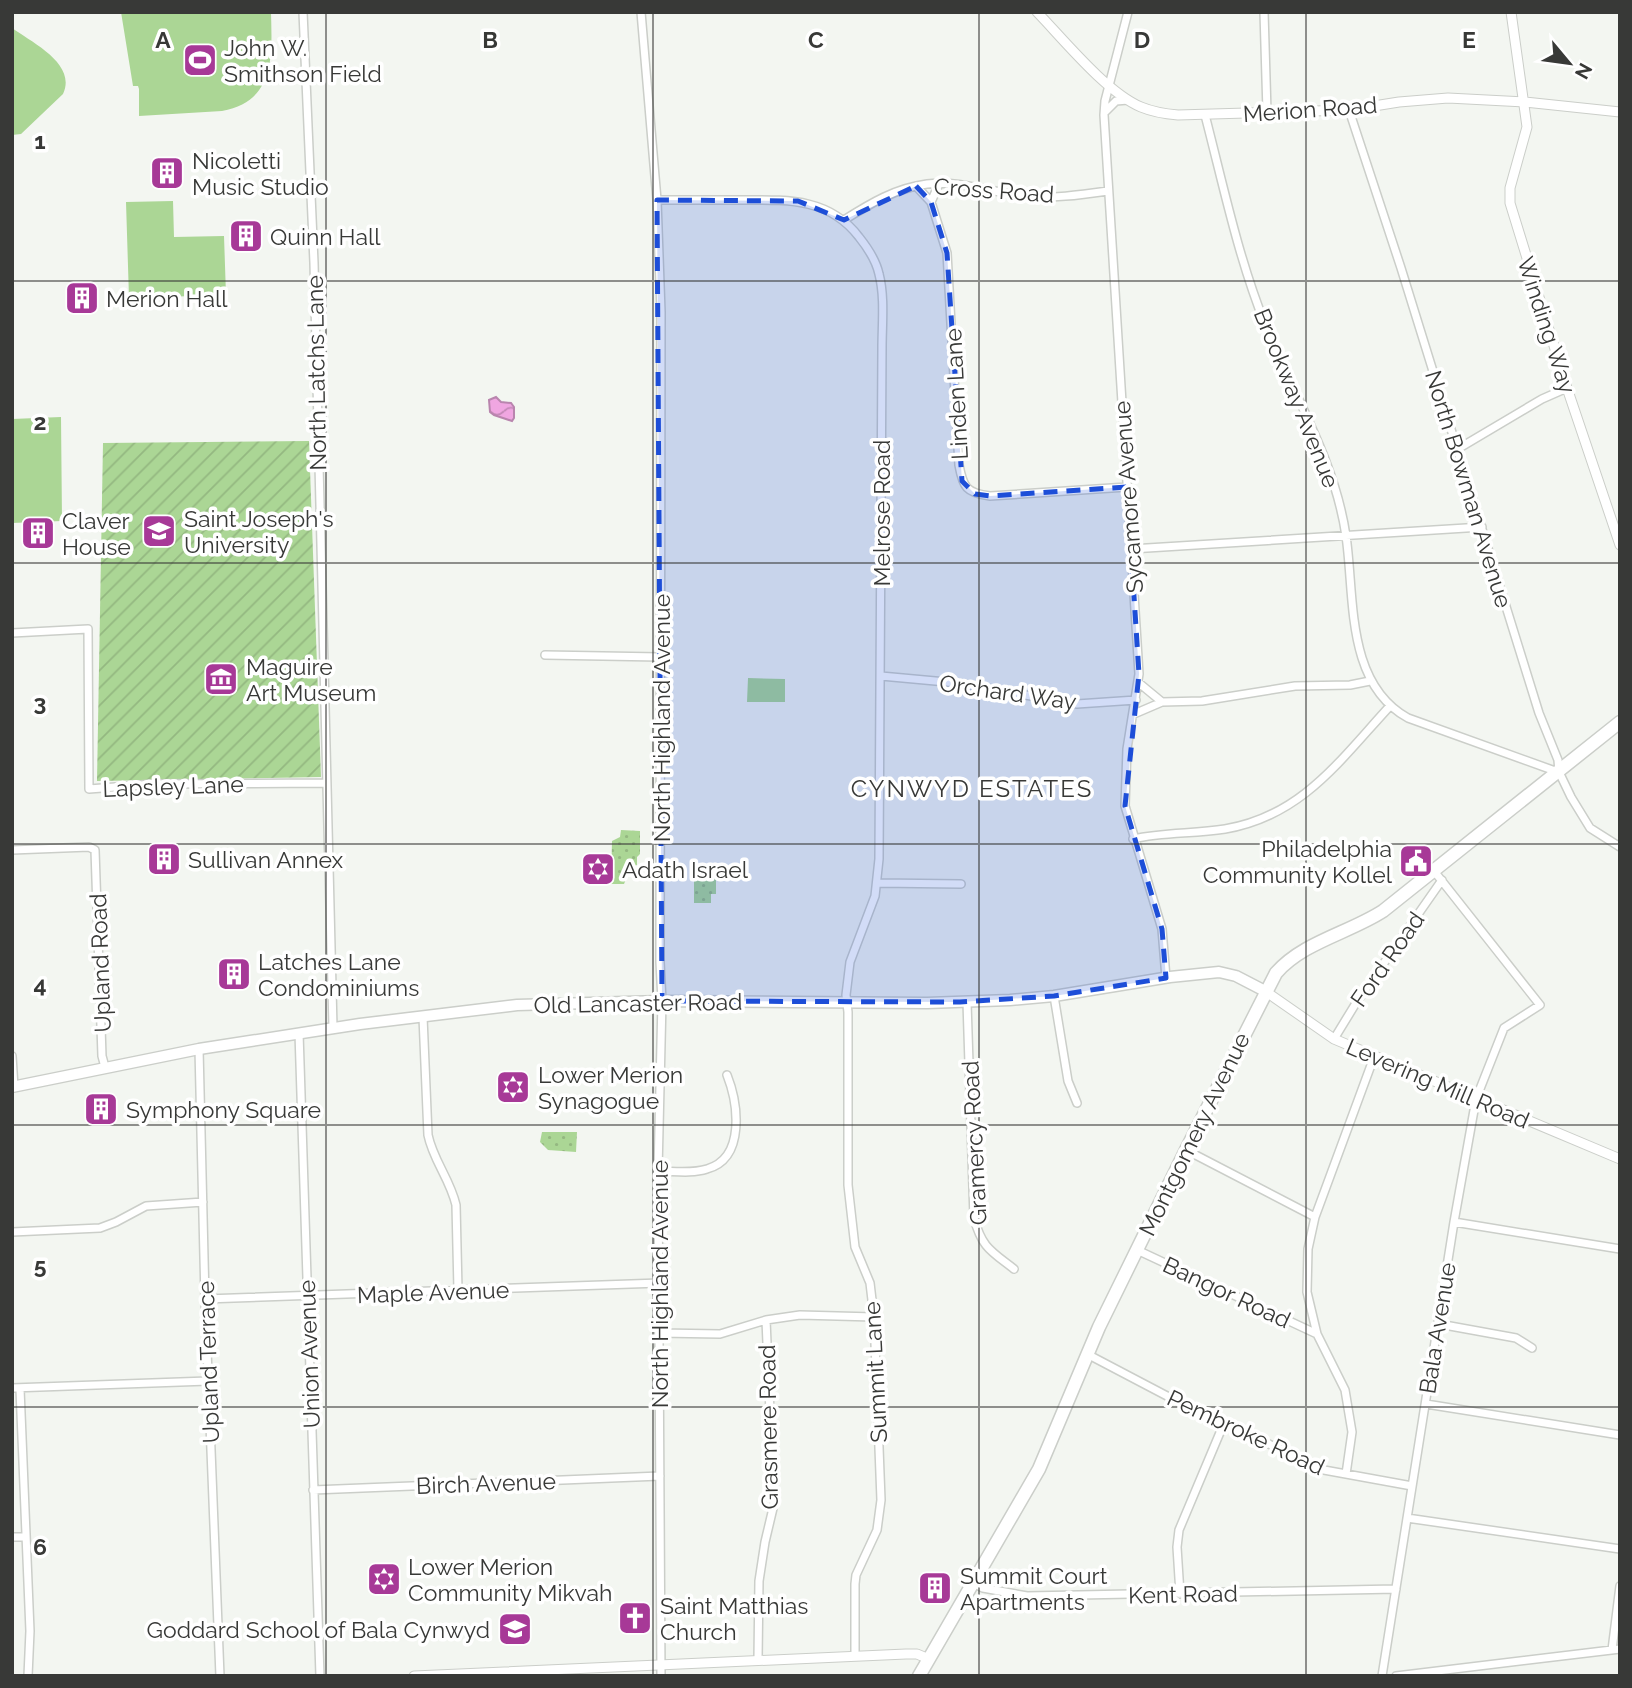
<svg xmlns="http://www.w3.org/2000/svg" width="1632" height="1688" font-family="Raleway,sans-serif">
	<style>
		.grass { fill: #abd695 }
		.park { fill: url(#park-dots) }
		.garden { fill: url(#garden-furrows) }
		.water { fill: url(#water-waves); stroke: #b985ae; stroke-width: 2 }
		.lines { fill: none; stroke-linecap: round; stroke-linejoin: round }
		.minor-casing { stroke: #cbcec9; stroke-width: 10 }
		.tertiary-casing { stroke: #cbcec9; stroke-width: 11 }
		.secondary-casing { stroke: #cbcec9; stroke-width: 13 }
		.primary-casing { stroke: #cbcec9; stroke-width: 15 }
		.minor { stroke: #fff; stroke-width: 7 }
		.tertiary { stroke: #fff; stroke-width: 9 }
		.secondary { stroke: #fff; stroke-width: 10 }
		.primary { stroke: #fff; stroke-width: 12 }
		.marked { fill: #1d4ed8; fill-opacity: 0.2; stroke: #1d4ed8; stroke-width: 5; stroke-dasharray: 14 9; stroke-linejoin: round }
		.grid { fill: none; stroke: #383937; stroke-width: 2; stroke-opacity: 0.55 }
		.labels { text-anchor: middle; dominant-baseline: central; stroke-width: 7; stroke-linejoin: round; paint-order: stroke }
		.poi-label { font-size: 23px; fill: #383937; stroke: #fff; text-anchor: start }
		.street-label { font-size: 23px; fill: #383937; stroke: #fff }
		.neighbourhood-label { font-size: 24px; letter-spacing: 2px; fill: #383937; stroke: #fff }
		.grid-label { font-size: 23px; text-anchor: middle; font-weight: bold; fill: #383937; stroke: #fff; stroke-width: 7; stroke-linejoin: round; paint-order: stroke }
	</style>
	<defs>
		<pattern id="park-dots" width="8" height="8" patternUnits="userSpaceOnUse" patternTransform="scale(1.75)"><rect width="8" height="8" fill="#abd695"/><path d="M2 2h.1M6 6h.1" fill="none" stroke="#94b881" stroke-width="1.8" stroke-linecap="round"/></pattern>
		<pattern id="garden-furrows" width="10" height="10" patternUnits="userSpaceOnUse" patternTransform="scale(1.75)"><rect width="10" height="10" fill="#abd695"/><path d="M-1 1l2-2M0 10L10 0M9 11l2-2" fill="none" stroke="#94b881"/></pattern>
		<pattern id="water-waves" width="16" height="10" patternUnits="userSpaceOnUse" patternTransform="scale(1.75)"><rect width="16" height="10" fill="#f0a6e1"/><path d="M0 5q4-4 8 0t8 0" fill="none" stroke="#c388b7"/></pattern>
	</defs>
	<rect width="100%" height="100%" fill="#f3f6f1"/>
	<!-- grass -->
	<path class="grass" d="M121 12H271C272 55 276 101 222 111L139 116V89L138 86H133Z
		M12 28C33 43 77 64 63 94L21 134 12 135Z
		M173 201 174 237 224 236 226 295 129 298 126 202Z
		M61 417 62 521 12 523V419Z
		M748 678 785 679V702H747Z"/>
	<!-- park -->
	<path class="park" d="M621 830 640 831V854L637 857V865L631 867 624 884H611L612 841 620 837Z
		M694 878H716V894H711V903H694Z
		M542 1132H577L576 1152 548 1150 540 1142Z"/>
	<!-- garden -->
	<path class="garden" d="M309 441 321 777 97 781 103 443Z"/>
	<!-- water -->
	<path class="water" d="M496 397 501 402 511 403 514 407V418L512 421 494 415 490 412 489 400Z"/>
	<g class="lines">
		<!-- minor casing -->
		<g class="minor-casing">
			<path id="minor" d="M303 12 314 263 333 1028
				M641 12 657 200 661 312 660 962 662 1001 658 1171 661 1676
				M1128 12 1105 101 1104 115 1139 674 1127 749 1125 806 1162 929 1166 978
				M1264 12 1267 112
				M1349 110 1401 268 1539 713 1558 760 1559 772 1571 797 1590 828 1620 847
				M1106 111 1116 101 1128 100
				M1205 115C1223 184 1238 257 1265 324 1293 394 1335 460 1346 536 1355 597 1345 683 1408 718L1558 772
				M916 186 931 202 947 253 959 465C963 487 966 493 990 496L1127 487
				M657 200C684 200 710 200 737 200 783 200 828 196 859 237 867 247 876 260 879 274 885 297 882 324 882 348L879 859 875 896 850 962 846 995 848 1012V1185L855 1247 870 1283 874 1317 881 1500 877 1530 856 1575 855 1584V1656
				M931 202 939 184
				M844 220C871 203 896 188 927 184 959 180 991 192 1023 196 1051 199 1080 195 1108 191
				M1456 450 1542 399 1567 388
				M1131 549 1482 527
				M12 633 88 629 89 789 154 784 326 783
				M545 655 660 657
				M881 676 957 683 1077 704 1136 700
				M1139 683 1162 702
				M1134 714 1162 702 1202 701 1295 686 1350 685 1370 681
				M1133 839C1163 832 1194 834 1225 829 1302 816 1340 760 1390 706
				M12 850 89 847 95 850 102 1056 105 1067
				M878 883 961 884
				M1054 996 1068 1081 1077 1103
				M967 1002 974 1218C982 1248 991 1251 1014 1269
				M423 1017 428 1135C433 1160 450 1179 456 1205L458 1290
				M299 1033 320 1676
				M1334 1039 1356 1003 1442 880
				M199 1049 205 1299 220 1676
				M12 1056 14 1087
				M1186 1150 1315 1217
				M658 1171C673 1171 692 1174 707 1169 746 1158 738 1103 727 1075
				M1454 1222 1620 1249
				M12 1232 100 1228 116 1222 146 1206 203 1202
				M1137 1250 1317 1334
				M205 1299 660 1283
				M1439 1324 1516 1338 1532 1348
				M660 1333 720 1334 766 1320 800 1315 874 1317
				M1087 1354 1167 1396 1324 1470 1412 1486
				M12 1388 208 1381
				M20 1389 30 1631 28 1676
				M1426 1404 1620 1435
				M1346 1474 1352 1432 1345 1390 1317 1334 1307 1292 1308 1249 1315 1217 1374 1057
				M313 1490 660 1476
				M1407 1518 1620 1549
				M12 1537H26
				M973 1583 983 1588 1027 1596 1396 1589
				M1180 1594 1177 1547 1179 1530 1224 1423
				M1612 1650 1620 1586
				M758 1659 759 1581 765 1542 774 1504 766 1320
				M1382 1676 1454 1222 1476 1099 1504 1028 1540 1005 1434 871
				M1396 1676 1620 1649"/>
		</g>
		<!-- tertiary casing -->
		<g class="tertiary-casing">
			<path id="tertiary" d="M1037 12C1064 40 1106 92 1141 107 1153 112 1166 114 1178 115L1349 110 1399 102 1448 98 1525 102 1620 112
				M1511 12 1527 127 1510 188V203L1567 388 1620 545
				M1265 991 1334 1039 1620 1159
				M414 1676 906 1654H917L929 1659"/>
		</g>
		<!-- secondary casing -->
		<g class="secondary-casing">
			<path id="secondary" d="M12 1087 199 1049 360 1024 517 1005 662 1001 927 1003 1010 1000 1054 996 1170 977 1219 972 1236 976 1265 991"/>
		</g>
		<!-- primary casing -->
		<g class="primary-casing">
			<path id="primary" d="M919 1676 1039 1469 1099 1327 1186 1150 1276 973C1303 942 1349 933 1383 911L1620 722"/>
		</g>
		<!-- minor -->
		<use href="#minor" class="minor"/>
		<!-- tertiary -->
		<use href="#tertiary" class="tertiary"/>
		<!-- secondary -->
		<use href="#secondary" class="secondary"/>
		<!-- primary -->
		<use href="#primary" class="primary"/>
	</g>
	<!-- marked area -->
	<path class="marked" d="M916 186 931 202 947 253 962 481 975 494 990 496 1127 487 1139 674 1125 806 1162 929 1166 978 1054 996 960 1002 662 1001 657 200 798 201 844 220Z"/>
	<!-- grid -->
	<path class="grid" d="M326 12V1676M653 12V1676M979 12V1676M1306 12V1676M12 281H1620M12 563H1620M12 844H1620M12 1125H1620M12 1407H1620"/>
	<!-- icons -->
	<defs>
		<g id="stadium-square" transform="scale(1.75)"><rect x="-9" y="-9" width="18" height="18" rx="4" fill="#a73997" stroke="#fff"/><path d="M0-5a6.5 5 0 1 0 0 10a6.5 5 0 1 0 0-10ZM-3.5-1.8h7v3.6h-7Z" fill="#fff"/></g>
		<g id="building-square" transform="scale(1.75)"><rect x="-9" y="-9" width="18" height="18" rx="4" fill="#a73997" stroke="#fff"/><path d="M-4-6H4V6H1V3H-1V6H-4ZM-2.5-4.3h1.7v1.8h-1.7ZM.8-4.3h1.7v1.8H.8ZM-2.5-1h1.7V.8h-1.7ZM.8-1h1.7V.8H.8Z" fill="#fff"/></g>
		<g id="university-square" transform="scale(1.75)"><rect x="-9" y="-9" width="18" height="18" rx="4" fill="#a73997" stroke="#fff"/><path d="M0-5L7-2L0 1L-7-2ZM-4 1L0 2.5L4 1V4Q0 6-4 4Z" fill="#fff"/></g>
		<g id="museum-square" transform="scale(1.75)"><rect x="-9" y="-9" width="18" height="18" rx="4" fill="#a73997" stroke="#fff"/><path d="M0-6L6-3V-2H-6V-3ZM-5-1h2V3h-2ZM-1-1h2V3h-2ZM3-1h2V3H3ZM-6 4H6V6H-6Z" fill="#fff"/></g>
		<g id="civic-square" transform="scale(1.75)"><rect x="-9" y="-9" width="18" height="18" rx="4" fill="#a73997" stroke="#fff"/><path d="M-.6-6.5H3V-4.5H.6V-3L4-1V1h2V6H-6V1h2V-1L-.6-3ZM-1.2 2.5V6h2.4V2.5Z" fill="#fff"/></g>
		<g id="synagogue-square" transform="scale(1.75)"><rect x="-9" y="-9" width="18" height="18" rx="4" fill="#a73997" stroke="#fff"/><path d="M0-6.5L5.6 3.2H-5.6ZM0 6.5L5.6-3.2H-5.6Z" fill="#fff"/></g>
		<g id="church-square" transform="scale(1.75)"><rect x="-9" y="-9" width="18" height="18" rx="4" fill="#a73997" stroke="#fff"/><path d="M-1.2-6h2.4v3.5h3.3v2.4h-3.3V6h-2.4V-.1h-3.3v-2.4h3.3Z" fill="#fff"/></g>
		<g id="school-square" transform="scale(1.75)"><rect x="-9" y="-9" width="18" height="18" rx="4" fill="#a73997" stroke="#fff"/><path d="M0-5L7-2L0 1L-7-2ZM-4 1L0 2.5L4 1V4Q0 6-4 4Z" fill="#fff"/></g>
	</defs>
	<g fill-rule="evenodd">
		<use href="#stadium-square" x="200" y="60"/>
		<use href="#building-square" x="167" y="173"/>
		<use href="#building-square" x="246" y="236"/>
		<use href="#building-square" x="82" y="298"/>
		<use href="#university-square" x="159" y="531"/>
		<use href="#building-square" x="38" y="533"/>
		<use href="#museum-square" x="221" y="679"/>
		<use href="#building-square" x="164" y="859"/>
		<use href="#civic-square" x="1416" y="861"/>
		<use href="#synagogue-square" x="598" y="869"/>
		<use href="#building-square" x="234" y="974"/>
		<use href="#synagogue-square" x="513" y="1087"/>
		<use href="#building-square" x="101" y="1109"/>
		<use href="#synagogue-square" x="384" y="1579"/>
		<use href="#building-square" x="935" y="1588"/>
		<use href="#church-square" x="635" y="1618"/>
		<use href="#school-square" x="515" y="1629"/>
	</g>
	<g class="labels">
		<!-- poi labels -->
		<g class="poi-label">
			<text x="224" y="47">John W.<tspan x="224" dy="26">Smithson Field</tspan></text>
			<text x="192" y="160">Nicoletti<tspan x="192" dy="26">Music Studio</tspan></text>
			<text x="270" y="236">Quinn Hall</text>
			<text x="106" y="298">Merion Hall</text>
			<text x="184" y="518">Saint Joseph's<tspan x="184" dy="26">University</tspan></text>
			<text x="62" y="520">Claver<tspan x="62" dy="26">House</tspan></text>
			<text x="246" y="666">Maguire<tspan x="246" dy="26">Art Museum</tspan></text>
			<text x="1392" y="848" text-anchor="end">Philadelphia<tspan x="1392" dy="26">Community Kollel</tspan></text>
			<text x="188" y="859">Sullivan Annex</text>
			<text x="622" y="869">Adath Israel</text>
			<text x="258" y="961">Latches Lane<tspan x="258" dy="26">Condominiums</tspan></text>
			<text x="538" y="1074">Lower Merion<tspan x="538" dy="26">Synagogue</tspan></text>
			<text x="126" y="1109">Symphony Square</text>
			<text x="408" y="1566">Lower Merion<tspan x="408" dy="26">Community Mikvah</tspan></text>
			<text x="960" y="1575">Summit Court<tspan x="960" dy="26">Apartments</tspan></text>
			<text x="660" y="1605">Saint Matthias<tspan x="660" dy="26">Church</tspan></text>
			<text x="490" y="1629" text-anchor="end">Goddard School of Bala Cynwyd</text>
		</g>
		<!-- street labels -->
		<g class="street-label">
			<text transform="translate(1310 109) rotate(-4)">Merion Road</text>
			<text transform="translate(994 190) rotate(4)">Cross Road</text>
			<text transform="translate(1547 325) rotate(72)">Winding Way</text>
			<text transform="translate(316 373) rotate(-91)">North Latchs Lane</text>
			<text transform="translate(956 394) rotate(-93)">Linden Lane</text>
			<text transform="translate(1297 398) rotate(68)">Brookway Avenue</text>
			<text transform="translate(1469 489) rotate(73)">North Bowman Avenue</text>
			<text transform="translate(1128 497) rotate(-94)">Sycamore Avenue</text>
			<text transform="translate(881 513) rotate(-90)">Melrose Road</text>
			<text transform="translate(1008 692) rotate(8)">Orchard Way</text>
			<text transform="translate(661 718) rotate(-90)">North Highland Avenue</text>
			<text transform="translate(173 786) rotate(-2)">Lapsley Lane</text>
			<text transform="translate(1387 959) rotate(-55)">Ford Road</text>
			<text transform="translate(100 963) rotate(-92)">Upland Road</text>
			<text transform="translate(638 1003) rotate(-1)">Old Lancaster Road</text>
			<text transform="translate(1438 1083) rotate(23)">Levering Mill Road</text>
			<text transform="translate(1194 1134) rotate(-64)">Montgomery Avenue</text>
			<text transform="translate(974 1143) rotate(-93)">Gramercy Road</text>
			<text transform="translate(659 1284) rotate(-90)">North Highland Avenue</text>
			<text transform="translate(433 1292) rotate(-2)">Maple Avenue</text>
			<text transform="translate(1227 1292) rotate(25)">Bangor Road</text>
			<text transform="translate(1437 1328) rotate(-81)">Bala Avenue</text>
			<text transform="translate(309 1354) rotate(-92)">Union Avenue</text>
			<text transform="translate(208 1362) rotate(-92)">Upland Terrace</text>
			<text transform="translate(875 1372) rotate(-93)">Summit Lane</text>
			<text transform="translate(768 1427) rotate(-91)">Grasmere Road</text>
			<text transform="translate(1246 1432) rotate(25)">Pembroke Road</text>
			<text transform="translate(486 1483) rotate(-2)">Birch Avenue</text>
			<text transform="translate(1183 1594) rotate(-1)">Kent Road</text>
		</g>
		<!-- neighbourhood labels -->
		<g class="neighbourhood-label">
			<text x="972" y="788">CYNWYD ESTATES</text>
		</g>
	</g>
	<g class="grid-label">
		<text x="163" y="48">A</text>
		<text x="490" y="48">B</text>
		<text x="816" y="48">C</text>
		<text x="1142" y="48">D</text>
		<text x="1469" y="48">E</text>
		<text x="40" y="149">1</text>
		<text x="40" y="430">2</text>
		<text x="40" y="711">3</text>
		<text x="40" y="993">4</text>
		<text x="40" y="1274">5</text>
		<text x="40" y="1555">6</text>
	</g>
	<!-- border -->
	<rect width="1632" height="1688" fill="none" stroke="#383937" stroke-width="28"/>
	<!-- north arrow -->
	<g transform="translate(1569 63) rotate(119)" stroke="#ffffff" stroke-width="5" paint-order="stroke">
	<path d="M0-5L12 26L0 18L-12 26Z" fill="#383937"/>
	<text y="-10" font-size="19" font-weight="bold" text-anchor="middle" fill="#383937">N</text>
	</g>
</svg>
